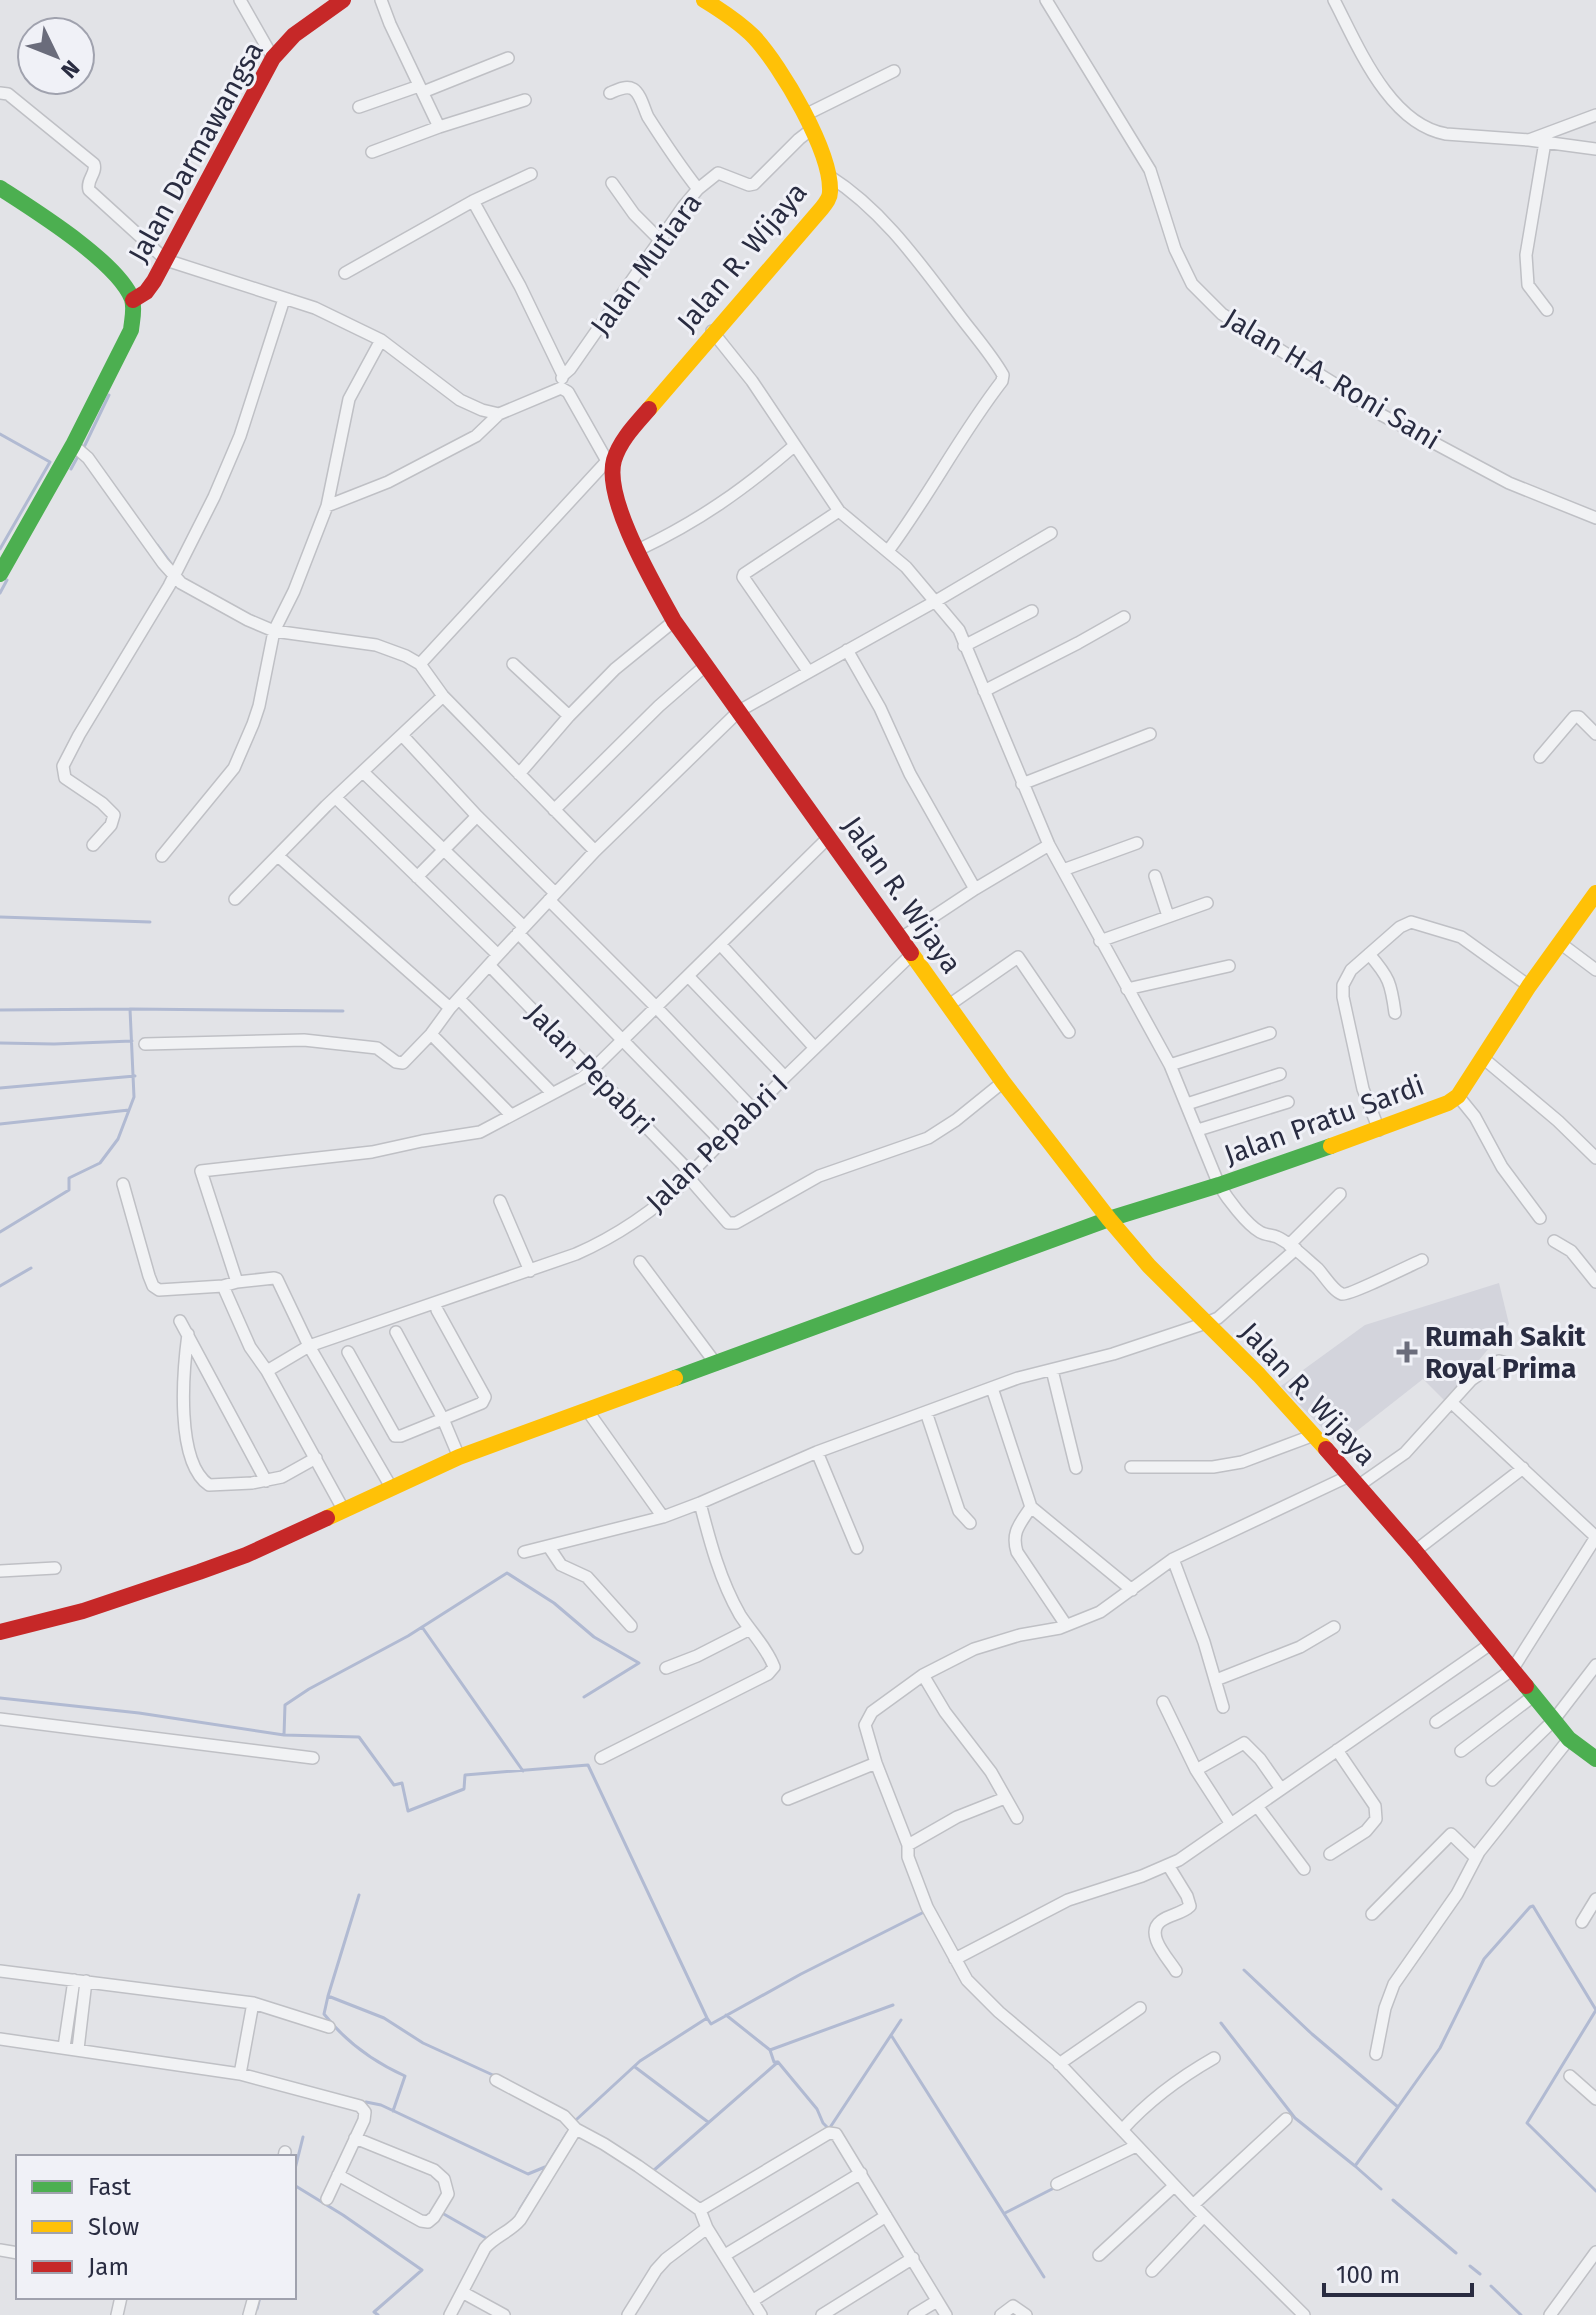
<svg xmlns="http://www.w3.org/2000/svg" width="1596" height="2315" font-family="'Fira Sans',sans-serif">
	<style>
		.built { fill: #d3d4dc }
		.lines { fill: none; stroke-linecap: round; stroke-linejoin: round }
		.stream { stroke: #b1bad2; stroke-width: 3 }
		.street-casing { stroke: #bfc0c5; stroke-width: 14 }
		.street { stroke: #f1f2f4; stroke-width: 11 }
		.fast { stroke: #4caf50; stroke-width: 16 }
		.slow { stroke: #ffc107; stroke-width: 16 }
		.jam { stroke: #c62828; stroke-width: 16 }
		.poi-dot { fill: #6a6c7b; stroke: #f0f1f7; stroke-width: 3 }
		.labels { text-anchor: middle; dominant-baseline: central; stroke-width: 6; stroke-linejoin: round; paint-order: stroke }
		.street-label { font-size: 28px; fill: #292c41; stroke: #f0f1f7 }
		.poi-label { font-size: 28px; font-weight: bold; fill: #292c41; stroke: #f0f1f7; text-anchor: start }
	</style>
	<rect width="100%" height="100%" fill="#e2e3e7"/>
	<!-- built -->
	<path class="built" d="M1499 1283 1509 1324 1445 1401 1423 1379 1339 1445 1281 1386 1365 1325Z"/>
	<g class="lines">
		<!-- stream -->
		<path class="stream" d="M0 434 50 462 0 549
			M85 449 84 447 109 395
			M71 469 77 458
			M157 545 172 565H175
			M0 593 7 580
			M0 917 150 922
			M130 1009 343 1011
			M0 1010 130 1009 134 1097 118 1139 100 1163 69 1178V1190L0 1232
			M0 1043 54 1044 132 1041
			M0 1088 135 1076
			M0 1124 129 1110
			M0 1286 31 1268
			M422 1627 523 1771
			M584 1697 639 1663 594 1637 554 1603 507 1573 408 1636 309 1689 285 1705 284 1735 359 1737 394 1785 402 1783 408 1811 464 1789 465 1775 588 1765 707 2018
			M0 1698 139 1713 284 1735
			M359 1895 328 1996 384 2018 423 2043 495 2076
			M1244 1970 1312 2034 1398 2107 1355 2166 1381 2189
			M328 1996 324 2014C345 2041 374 2062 405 2076L393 2111
			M726 2015 770 2050 774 2062H778L817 2109 823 2123 831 2131
			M1221 2023 1295 2118 1355 2166
			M891 2035 1044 2277
			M770 2050 893 2005
			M635 2067 708 2122
			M366 2102 381 2105 528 2174 545 2167
			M1398 2107 1440 2048 1484 1959 1530 1907 1533 1906 1596 2010 1527 2123 1596 2191
			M577 2119 640 2061 707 2018 711 2024 801 1974 926 1911
			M829 2129 901 2020
			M653 2171 778 2062
			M294 2173 303 2137
			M294 2185 343 2215 422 2270 374 2312 378 2315
			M1393 2200 1456 2253
			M520 2209 567 2133
			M442 2213 486 2238
			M1005 2213 1054 2188
			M1470 2266 1480 2274
			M1491 2286 1521 2315
			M257 2309 260 2297"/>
		<!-- street casing -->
		<g class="street-casing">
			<path id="street" d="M240 0 273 58
				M381 0 390 24 439 127
				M1046 0 1150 170 1175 249 1192 284 1222 314 1338 386 1380 414 1509 483 1596 518
				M1334 0C1358 46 1389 124 1446 134L1529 140 1596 149
				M423 92 508 58
				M0 93 8 94 94 164C97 173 86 180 89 190L166 260 315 308 381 340 460 400 482 410 499 414 561 388 568 392 607 461 613 464
				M610 93C617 90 626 85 633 89 641 94 644 109 648 117 664 142 680 166 698 189
				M359 107 419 86
				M805 115 894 71
				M1529 140 1596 115
				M1545 142 1526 255 1528 285 1547 310
				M372 152 439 127 525 100
				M829 176C883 210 921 265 959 315 974 335 991 354 1003 375L1002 381C960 435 929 496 888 551
				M612 183 634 214 660 240
				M473 201 520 286 563 375 562 378
				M345 273 473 201 531 174
				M712 331 752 381 839 511 906 567 959 630 1049 845 1170 1065 1219 1185C1227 1198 1246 1224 1260 1232 1265 1235 1272 1235 1277 1237 1292 1244 1304 1257 1317 1268 1324 1275 1333 1291 1342 1294 1348 1296 1411 1265 1422 1260
				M563 375 570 369 683 207 698 189 718 173 749 185 754 184 799 139 812 129
				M73 445 88 458 163 563 181 583 248 620 274 631 376 645 406 656 420 664 443 696 595 851
				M327 506 388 482 476 436 499 414
				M638 550C699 521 743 490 794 446
				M964 646 1032 611
				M847 650 880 708 910 774 975 889
				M420 664 607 461
				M513 664 569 716
				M808 671 743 577 744 574 839 511
				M984 691 1078 643 1124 617
				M402 735 477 816 555 893
				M1540 757 1574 717H1579L1596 734
				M363 772 524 927
				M519 774 569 716 615 669 674 621
				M1022 784 1150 734
				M336 798 498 955
				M554 810 659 706 705 666
				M93 845 111 825 114 815 102 803 65 778 63 766 79 735 169 586 214 497 240 436 284 299
				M162 856 234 768 253 724 259 706 274 631 294 591 327 506 349 399 381 340
				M278 856 450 1008
				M1063 870 1137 843
				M1155 876 1168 916
				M417 877 477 816
				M235 899 326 806 443 696
				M549 900 655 1006 753 1109
				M518 933 722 1142
				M901 938 975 889 1049 845
				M1100 941 1207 903
				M1560 943 1596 970
				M720 944 815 1048
				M1369 954C1389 977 1391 983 1395 1013
				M489 965 691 1173
				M688 976 785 1077
				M1127 989 1229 966
				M459 999 552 1093
				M949 1005 1018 957 1069 1032
				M431 1034 511 1115
				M145 1044 304 1040 377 1048 396 1062 403 1063 431 1034 450 1008 498 955 595 851 739 711 936 601 1051 533
				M1483 1058 1558 1121 1596 1158
				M1170 1065 1270 1033
				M1458 1096 1475 1117 1502 1167 1540 1218
				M1187 1104 1280 1074
				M1198 1130 1288 1102
				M1379 1130 1363 1089 1343 997V985L1351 970 1400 927 1411 922 1461 937 1529 986
				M689 1178 728 1223H736L819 1176 928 1138 956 1120 1003 1082
				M123 1184 149 1276 153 1286 159 1290 223 1286 237 1282 274 1278 277 1279 309 1346 391 1487
				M500 1201 530 1271
				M1554 1241 1571 1251 1596 1282
				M1289 1245 1340 1194
				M640 1262 716 1364
				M237 1282 201 1171 372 1152 422 1141 480 1132 582 1078 592 1070 829 837
				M223 1286 250 1347 267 1371 343 1509
				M180 1321 266 1481
				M396 1332 443 1419 459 1457
				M188 1334C183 1371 175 1462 209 1485L252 1483 282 1477 316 1458
				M348 1352 395 1436H401L482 1403 485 1397 437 1310
				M1052 1370 1076 1468
				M267 1371 309 1346 576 1254C617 1236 656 1209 689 1178L691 1173 785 1077 911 955
				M992 1388 1031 1507 1132 1590
				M1452 1403 1596 1537
				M587 1410 663 1517
				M926 1412 959 1511 970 1523
				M817 1452 857 1548
				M1131 1467H1213L1242 1462 1314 1435
				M1358 1486 1405 1453 1471 1380 1499 1361 1516 1366
				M1031 1507C1020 1524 1011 1532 1017 1552L1066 1625
				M549 1547 561 1565 587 1577 631 1626
				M1415 1551 1523 1468
				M524 1552 663 1517 700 1503 817 1452 1018 1378 1113 1354 1206 1323 1218 1318 1296 1249
				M1173 1559 1204 1642 1223 1707
				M0 1571 55 1568
				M666 1668 697 1656 750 1629
				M923 1675 945 1712 991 1772 1017 1818
				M1216 1680 1300 1647 1334 1627
				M1163 1702 1196 1770 1231 1824
				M0 1719 313 1758
				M1436 1722 1512 1670 1596 1537
				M1461 1751 1532 1697
				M601 1758 768 1674 774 1667C767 1648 751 1632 740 1615 720 1580 710 1542 700 1503
				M1196 1770 1244 1743 1260 1759 1281 1789
				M1492 1780 1553 1721 1596 1665
				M788 1799 876 1763
				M1257 1806 1304 1869
				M908 1845 957 1817 1005 1798
				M1330 1854 1366 1831 1376 1819 1375 1806 1337 1750
				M1168 1865 1187 1896 1190 1906C1182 1914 1170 1914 1161 1921 1144 1934 1168 1958 1176 1971
				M1372 1914 1451 1834 1476 1858
				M1582 1922 1596 1899
				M955 1959 1068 1900 1142 1876 1179 1860 1492 1643
				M0 1971 253 2003 329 2027
				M0 2039 240 2074 360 2106 365 2112 364 2120 327 2199
				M64 2047 74 1980
				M78 2049 86 1981
				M1376 2054 1385 2008 1394 1984 1457 1894 1479 1852 1569 1739
				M1059 2064 1140 2008
				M240 2074 253 2003
				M1570 2076 1596 2099
				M576 2129 604 2144 638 2166 700 2210 707 2228 761 2315
				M1122 2130C1149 2100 1179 2078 1214 2058
				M284 2157 285 2152
				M338 2175 421 2221 428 2222 434 2217 448 2194 444 2179 434 2170 355 2138
				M1057 2184 1136 2146
				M1193 2205 1286 2119
				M700 2210 824 2136 829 2133 836 2134 946 2315
				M0 2250 18 2253
				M725 2255 861 2173
				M1099 2255 1174 2186
				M1152 2271 1204 2216
				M462 2292 504 2315
				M752 2301 886 2216
				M117 2315 121 2297
				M249 2315 254 2297
				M450 2315 485 2248C495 2236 510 2232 520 2220L576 2129 564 2116 496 2080
				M628 2315 656 2270 666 2259 707 2228
				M822 2315 913 2258
				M914 2315 937 2301
				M1001 2315 1013 2306 1026 2315
				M1304 2315 1193 2205 1056 2060 999 2012 967 1980 927 1907 908 1857V1845L876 1763 865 1725 872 1712 923 1675 974 1649 1020 1635 1060 1628 1100 1612 1173 1559 1349 1476
				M1550 2315 1596 2252"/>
		</g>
		<!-- street -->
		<use href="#street" class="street"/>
		<!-- fast -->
		<path class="fast" d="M0 188C34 210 118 262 132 299 135 309 132 320 131 330L73 445 0 574
			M675 1378 1109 1219 1219 1185 1331 1146
			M1526 1686 1569 1739 1596 1759"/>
		<!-- slow -->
		<path class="slow" d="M649 409 822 208C826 203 830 198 830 192 832 152 781 66 754 37 739 22 722 11 704 0
			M911 953 1003 1082 1109 1219 1149 1266 1259 1375 1326 1449
			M1331 1146 1448 1103 1458 1096 1529 986 1596 893
			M327 1518 459 1457 675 1378"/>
		<!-- jam -->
		<path class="jam" d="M133 300 146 292 154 281 273 58 294 35 343 0
			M649 409C636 424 620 440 614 460 603 499 655 586 674 621L911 953
			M1326 1449 1415 1551 1526 1686
			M0 1632 83 1611 199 1572 246 1555 327 1518"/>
	</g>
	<!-- markers -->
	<path class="poi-dot" d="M1403 1340h8v8h8v8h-8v8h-8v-8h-8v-8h8z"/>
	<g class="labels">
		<!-- street labels -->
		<g class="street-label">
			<text transform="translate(196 152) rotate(-61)">Jalan Darmawangsa</text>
			<text transform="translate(742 257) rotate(-50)">Jalan R. Wijaya</text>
			<text transform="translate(646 264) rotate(-54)">Jalan Mutiara</text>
			<text transform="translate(1332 379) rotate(31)">Jalan H.A. Roni Sani</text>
			<text transform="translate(902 895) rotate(55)">Jalan R. Wijaya</text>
			<text transform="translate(590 1069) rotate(46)">Jalan Pepabri</text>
			<text transform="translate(1324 1120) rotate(-20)">Jalan Pratu Sardi</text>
			<text transform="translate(717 1143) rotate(-44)">Jalan Pepabri I</text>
			<text transform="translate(1308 1394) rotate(47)">Jalan R. Wijaya</text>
		</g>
		<!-- poi labels -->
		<g class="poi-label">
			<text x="1425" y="1336">Rumah Sakit<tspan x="1425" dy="32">Royal Prima</tspan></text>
		</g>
	</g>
	<!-- legend -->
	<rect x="16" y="2155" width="280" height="144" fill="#f0f1f7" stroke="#a0a2ae" stroke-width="2"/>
	<rect x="32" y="2181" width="40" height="12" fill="#4caf50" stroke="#a0a2ae" stroke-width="2"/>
	<text x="88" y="2195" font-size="24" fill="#292c41">Fast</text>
	<rect x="32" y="2221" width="40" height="12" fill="#ffc107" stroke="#a0a2ae" stroke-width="2"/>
	<text x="88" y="2235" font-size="24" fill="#292c41">Slow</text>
	<rect x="32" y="2261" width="40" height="12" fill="#c62828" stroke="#a0a2ae" stroke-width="2"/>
	<text x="88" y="2275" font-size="24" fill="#292c41">Jam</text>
	<!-- north arrow -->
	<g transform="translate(56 56) rotate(133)"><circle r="38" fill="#f0f1f7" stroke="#a0a2ae" stroke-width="2"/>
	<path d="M0-6L14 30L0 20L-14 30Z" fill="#6a6c7b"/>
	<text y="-12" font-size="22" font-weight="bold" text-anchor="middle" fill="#292c41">N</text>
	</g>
	<!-- scale -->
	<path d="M1324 2283v12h148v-12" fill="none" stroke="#292c41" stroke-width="4"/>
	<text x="1336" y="2283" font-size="24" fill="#292c41" stroke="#f0f1f7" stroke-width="6" paint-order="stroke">100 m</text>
</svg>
